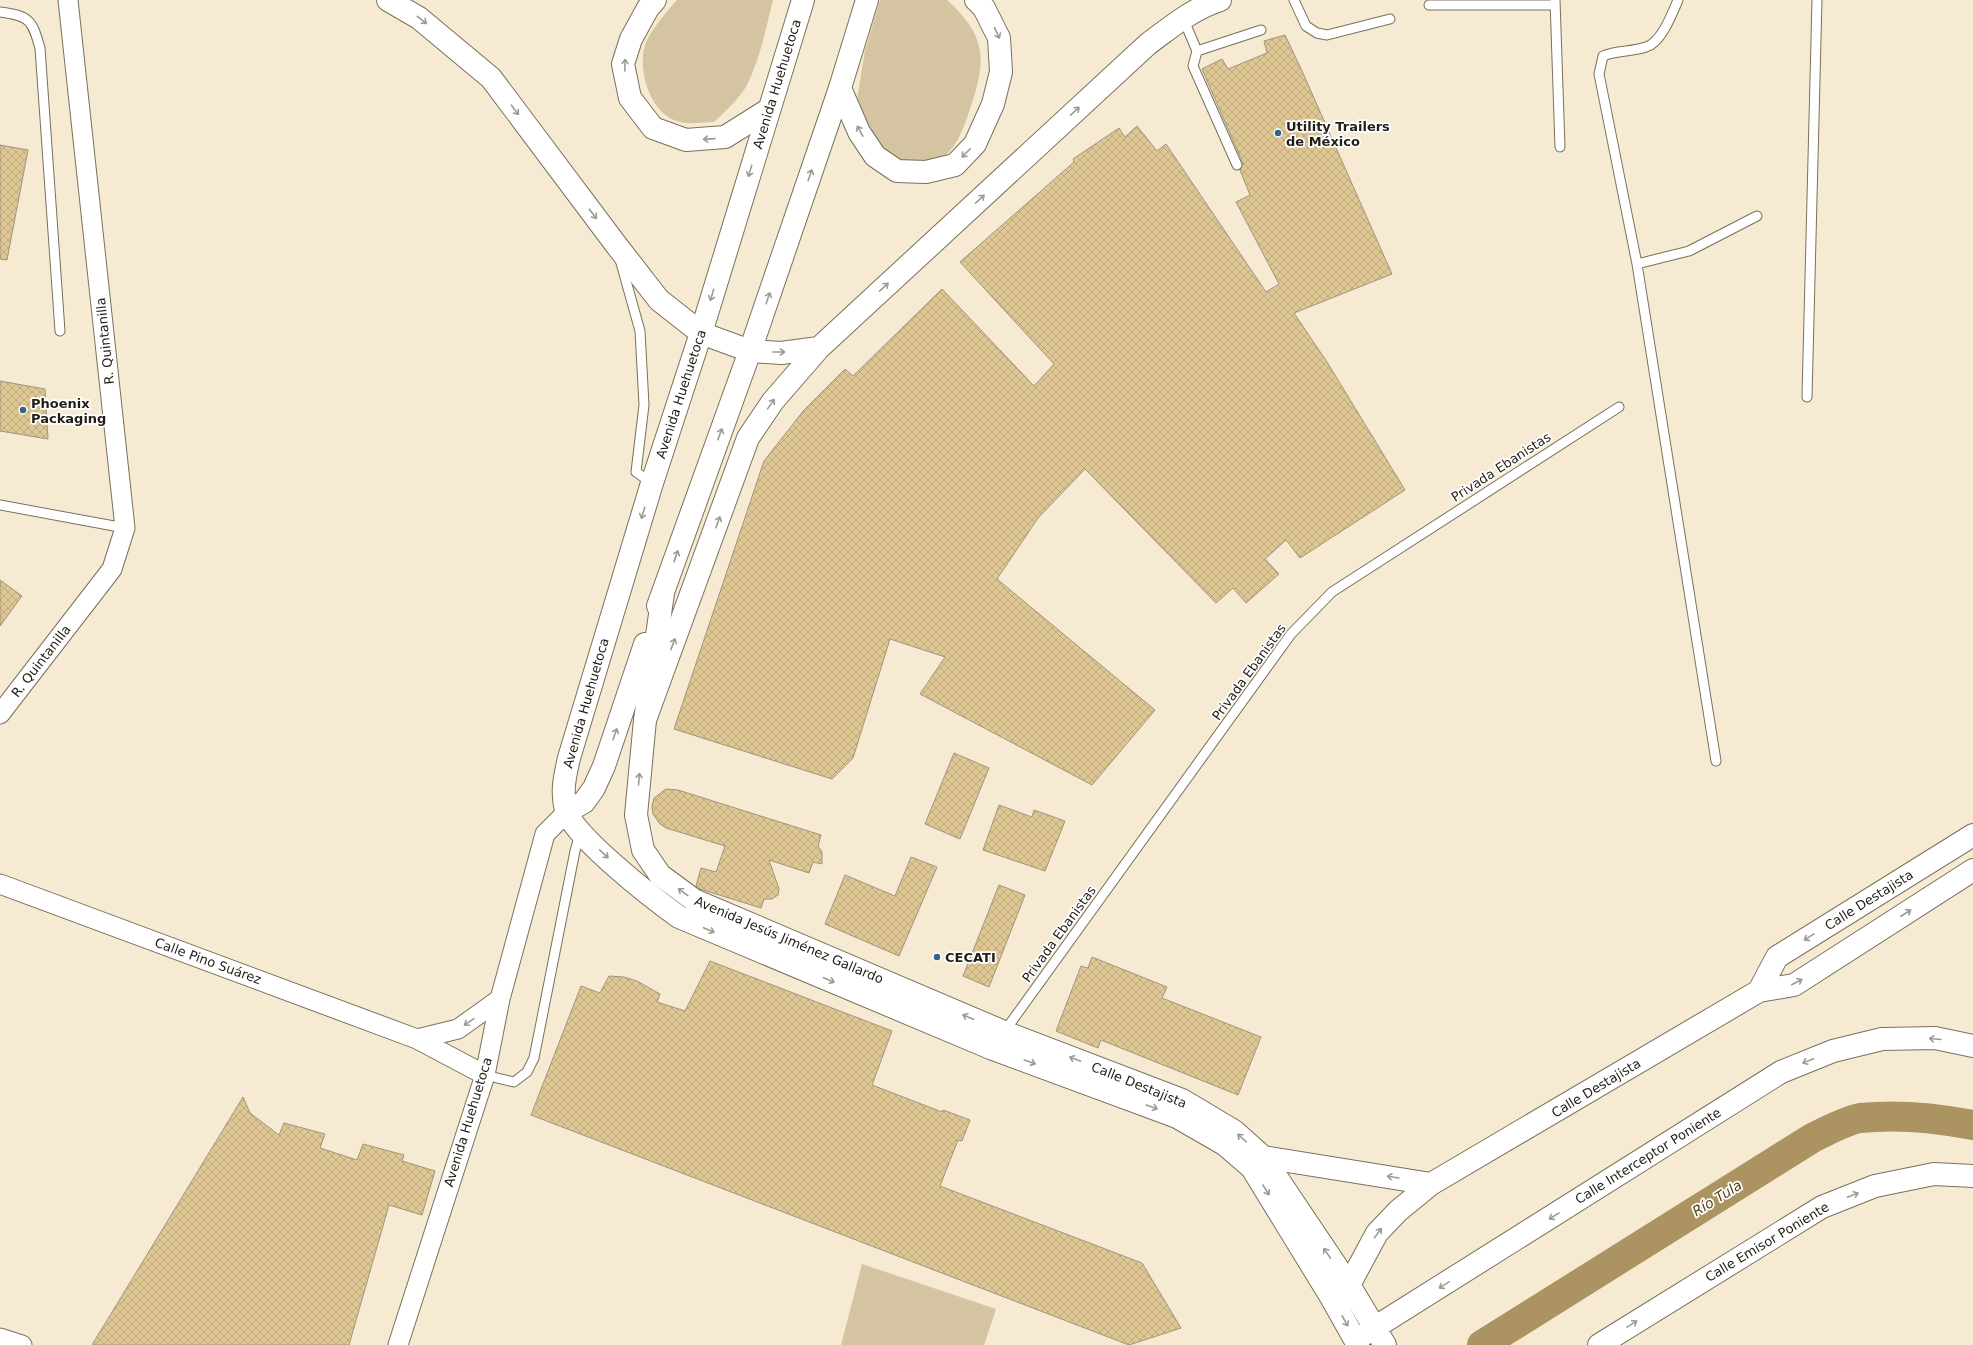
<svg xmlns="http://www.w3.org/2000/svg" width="1973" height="1345" font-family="'DejaVu Sans',sans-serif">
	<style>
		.green { fill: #d4c4a1 }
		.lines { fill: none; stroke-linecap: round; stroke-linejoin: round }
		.river { stroke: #ab9462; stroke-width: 30 }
		.building { fill: url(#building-cross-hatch); stroke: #9f947e }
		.lane-casing { stroke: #7a705b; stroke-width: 11 }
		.street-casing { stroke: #7a705b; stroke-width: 21 }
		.secondary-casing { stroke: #7a705b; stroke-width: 24 }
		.primary-casing { stroke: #7a705b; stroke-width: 24 }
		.lane { stroke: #fff; stroke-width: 9 }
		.street { stroke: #fff; stroke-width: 19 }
		.secondary { stroke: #fff; stroke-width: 22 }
		.primary { stroke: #fff; stroke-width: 22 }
		.oneway { stroke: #9c9a96 }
		.poi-dot { fill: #336683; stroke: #fff; stroke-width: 1.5 }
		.labels { text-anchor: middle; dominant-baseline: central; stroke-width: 3.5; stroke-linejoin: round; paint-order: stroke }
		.street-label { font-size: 13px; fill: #221e16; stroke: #fff }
		.poi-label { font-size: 13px; font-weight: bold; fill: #221e16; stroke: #fff; text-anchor: start }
		.water-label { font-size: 14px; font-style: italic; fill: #524119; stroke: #fff }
	</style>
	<defs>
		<pattern id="building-cross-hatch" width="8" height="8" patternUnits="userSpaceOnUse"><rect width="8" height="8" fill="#dfc794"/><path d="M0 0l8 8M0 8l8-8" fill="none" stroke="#bfaa7f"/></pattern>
	</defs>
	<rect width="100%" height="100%" fill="#f6ebd2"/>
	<!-- green -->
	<path class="green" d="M677 0H773C766 28 760 59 747 85 739 99 725 112 714 122 703 122 690 125 680 122 651 116 637 71 645 45 650 31 667 11 677 0Z
		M880 0H947C989 38 986 62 969 112 964 127 958 144 946 155 932 166 909 161 892 161L855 113 865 50Z
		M862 1264 996 1309 984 1345H841Z"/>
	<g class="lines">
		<!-- river -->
		<path class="river" d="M1482 1345 1814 1137C1827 1131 1847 1120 1860 1118 1897 1114 1937 1118 1973 1125"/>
	</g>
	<!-- building -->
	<path class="building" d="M1285 35 1302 71 1392 274 1294 313 1327 362 1405 490 1300 558 1286 540 1265 559 1279 574 1246 603 1233 588 1216 603 1085 469 1038 518 997 579 1155 710 1092 785 920 694 945 657 890 639 853 758 832 779 674 729 764 461 804 410 845 369 853 376 942 289 1034 386 1054 364 960 262 1074 162 1073 159 1119 128 1125 137 1137 126 1157 151 1166 144 1266 292 1279 284 1236 202 1250 195 1240 170 1243 163 1202 69 1222 59 1228 69 1267 53 1264 41Z
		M0 145 28 150 7 260 0 259Z
		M0 381 45 389 48 439 0 431Z
		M0 580 22 596 0 626Z
		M954 753 989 768 960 839 925 824Z
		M666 789 678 790 821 835 818 846 822 852V864L813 862 809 873 769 860 779 889 778 895 772 899H764L761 908 700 889 696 886 701 868 716 872 725 846 666 828 660 824 653 814 652 806 654 798Z
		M999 805 1032 817 1034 810 1065 821 1045 871 983 850Z
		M911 857 937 867 899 956 825 924 845 875 895 896Z
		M999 885 1025 895 989 987 963 976Z
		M1092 957 1167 987 1162 998 1261 1037 1238 1095 1101 1040 1098 1048 1056 1031 1081 966 1088 968Z
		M710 961 892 1031 872 1085 942 1112 943 1110 970 1120 962 1141 958 1140 940 1186 1142 1263 1181 1328 1129 1345 531 1115 581 986 600 993 609 976 624 977 637 981 660 994 657 1002 685 1011Z
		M243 1097 250 1113 279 1135 284 1123 325 1134 320 1148 357 1160 363 1144 404 1155 402 1161 435 1171 422 1215 389 1205 349 1345H92Z"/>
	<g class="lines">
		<!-- lane casing -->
		<g class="lane-casing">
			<path id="lane" d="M1294 0 1306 26 1317 33 1327 35 1390 19
				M1555 0 1560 147
				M1678 0C1672 14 1661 43 1646 47 1632 52 1617 50 1603 56L1599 74 1637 264 1716 761
				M1429 5H1555
				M0 12C30 16 32 20 40 48L60 331
				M1183 18 1197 51 1193 66 1237 165
				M1197 51 1261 30
				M621 263 640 331 644 405 636 472 652 483
				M1637 264 1689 251 1757 216
				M1807 397 1817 0
				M0 505 125 528
				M1004 1032 1291 634 1332 592 1619 407
				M485 1075 514 1082 527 1072 534 1058 575 851 580 834"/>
		</g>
		<!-- street casing -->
		<g class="street-casing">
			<path id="street" d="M0 714 112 569 125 528 68 0
				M0 884 417 1039 485 1075
				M417 1039 458 1029 500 999
				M0 1338 22 1345
				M398 1345 485 1075 500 999 545 834 567 812"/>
		</g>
		<!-- secondary casing -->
		<g class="secondary-casing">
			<path id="secondary" d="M803 0 701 333 652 483 569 758C565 776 561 792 566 810 574 837 654 899 679 917L993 1049 1177 1117 1224 1144 1252 1168 1331 1297 1358 1345
				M663 593 645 720 636 815 643 850 660 875 694 900 1004 1032 1182 1100 1234 1131 1263 1157 1349 1285 1385 1345
				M658 606 750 351 840 88 867 0
				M567 812 584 802 594 788 604 766 645 644
				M1759 991 1777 957 1973 835
				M1257 1163 1263 1157 1431 1184
				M1339 1292 1349 1285 1377 1233 1398 1211 1431 1184 1759 991 1794 985 1973 870
				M1363 1335 1781 1072 1833 1051 1882 1039 1935 1038 1973 1046
				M1599 1345 1822 1207 1875 1186 1934 1174 1973 1176"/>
		</g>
		<!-- primary casing -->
		<g class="primary-casing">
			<path id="primary" d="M388 0 419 18 491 78 617 246 659 300 701 333 750 351 781 353 819 348 1148 44C1171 27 1192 9 1220 0
				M655 0 648 8 631 39 623 64 630 98 653 128 686 140 725 137 768 110
				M840 88 859 132 875 156 897 171 926 172 955 165 975 144 993 104 1001 72 999 38 984 8 976 0
				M645 720 748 438 773 401 819 348"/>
		</g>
		<!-- lane -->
		<use href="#lane" class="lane"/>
		<!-- street -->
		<use href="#street" class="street"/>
		<!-- secondary -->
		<use href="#secondary" class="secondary"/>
		<!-- primary -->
		<use href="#primary" class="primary"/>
	</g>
	<!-- one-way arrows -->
	<defs><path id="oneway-shaft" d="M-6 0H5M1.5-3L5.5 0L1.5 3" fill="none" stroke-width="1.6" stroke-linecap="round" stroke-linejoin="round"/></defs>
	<g class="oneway">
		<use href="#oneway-shaft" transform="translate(422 20) rotate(38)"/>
		<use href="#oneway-shaft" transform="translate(997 33) rotate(65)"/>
		<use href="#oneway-shaft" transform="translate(625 65) rotate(-88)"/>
		<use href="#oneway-shaft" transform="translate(515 110) rotate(53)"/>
		<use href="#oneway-shaft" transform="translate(1075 111) rotate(-43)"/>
		<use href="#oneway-shaft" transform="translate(860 131) rotate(-119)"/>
		<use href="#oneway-shaft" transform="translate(709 139) rotate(176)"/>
		<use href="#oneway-shaft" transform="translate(966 153) rotate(135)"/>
		<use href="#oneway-shaft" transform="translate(750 171) rotate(107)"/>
		<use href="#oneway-shaft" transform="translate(810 175) rotate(-71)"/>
		<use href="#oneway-shaft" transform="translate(980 199) rotate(-43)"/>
		<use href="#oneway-shaft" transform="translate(593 214) rotate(53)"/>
		<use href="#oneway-shaft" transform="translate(884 287) rotate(-43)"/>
		<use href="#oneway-shaft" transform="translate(712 295) rotate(107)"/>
		<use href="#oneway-shaft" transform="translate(768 298) rotate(-71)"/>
		<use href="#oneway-shaft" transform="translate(779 352)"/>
		<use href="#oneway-shaft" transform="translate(771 404) rotate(-55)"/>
		<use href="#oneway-shaft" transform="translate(720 434) rotate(-70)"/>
		<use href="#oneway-shaft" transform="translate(643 513) rotate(107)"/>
		<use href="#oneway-shaft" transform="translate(718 522) rotate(-70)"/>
		<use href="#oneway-shaft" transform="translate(676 556) rotate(-70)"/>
		<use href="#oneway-shaft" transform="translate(673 644) rotate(-70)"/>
		<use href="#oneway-shaft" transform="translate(615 734) rotate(-71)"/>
		<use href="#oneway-shaft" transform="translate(639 779) rotate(-85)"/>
		<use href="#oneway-shaft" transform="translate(604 854) rotate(43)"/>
		<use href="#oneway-shaft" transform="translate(683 892) rotate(-144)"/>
		<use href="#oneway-shaft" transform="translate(1906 913) rotate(-33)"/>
		<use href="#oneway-shaft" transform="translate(709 930) rotate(23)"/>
		<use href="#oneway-shaft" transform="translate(1809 937) rotate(148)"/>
		<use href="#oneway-shaft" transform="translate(829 980) rotate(23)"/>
		<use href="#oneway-shaft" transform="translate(1797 982) rotate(-27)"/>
		<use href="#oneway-shaft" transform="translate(968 1017) rotate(-157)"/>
		<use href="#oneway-shaft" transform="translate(469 1022) rotate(146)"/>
		<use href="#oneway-shaft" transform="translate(1935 1039) rotate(-175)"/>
		<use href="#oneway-shaft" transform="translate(1075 1059) rotate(-159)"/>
		<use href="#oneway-shaft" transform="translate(1808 1061) rotate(158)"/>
		<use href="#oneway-shaft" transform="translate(1030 1062) rotate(20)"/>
		<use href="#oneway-shaft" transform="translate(1152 1107) rotate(20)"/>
		<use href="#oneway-shaft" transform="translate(1242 1138) rotate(-138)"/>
		<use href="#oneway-shaft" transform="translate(1393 1177) rotate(-171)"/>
		<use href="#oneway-shaft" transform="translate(1266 1190) rotate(58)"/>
		<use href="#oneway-shaft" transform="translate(1853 1195) rotate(-22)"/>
		<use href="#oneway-shaft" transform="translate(1554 1216) rotate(148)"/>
		<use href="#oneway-shaft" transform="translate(1378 1233) rotate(-53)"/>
		<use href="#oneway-shaft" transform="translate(1327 1253) rotate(-124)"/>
		<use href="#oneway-shaft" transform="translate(1444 1285) rotate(148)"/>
		<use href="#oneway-shaft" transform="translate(1345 1321) rotate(61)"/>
		<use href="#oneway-shaft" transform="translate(1632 1324) rotate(-32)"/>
	</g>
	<!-- markers -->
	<g class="poi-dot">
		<circle cx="1278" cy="133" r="4"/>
		<circle cx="23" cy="410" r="4"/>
		<circle cx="937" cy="957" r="4"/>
	</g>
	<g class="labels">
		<!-- street labels -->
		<g class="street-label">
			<text transform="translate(777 84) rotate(-73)">Avenida Huehuetoca</text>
			<text transform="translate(105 341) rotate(-96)">R. Quintanilla</text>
			<text transform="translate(681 394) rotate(-72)">Avenida Huehuetoca</text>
			<text transform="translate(1501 467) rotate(-33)">Privada Ebanistas</text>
			<text transform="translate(41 661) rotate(-52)">R. Quintanilla</text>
			<text transform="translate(1249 672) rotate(-54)">Privada Ebanistas</text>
			<text transform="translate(586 703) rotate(-74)">Avenida Huehuetoca</text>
			<text transform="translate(1869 900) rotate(-32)">Calle Destajista</text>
			<text transform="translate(1059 934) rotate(-54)">Privada Ebanistas</text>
			<text transform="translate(789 940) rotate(23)">Avenida Jesús Jiménez Gallardo</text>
			<text transform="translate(208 961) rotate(20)">Calle Pino Suárez</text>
			<text transform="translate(1139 1085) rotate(22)">Calle Destajista</text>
			<text transform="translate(1596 1088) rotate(-31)">Calle Destajista</text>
			<text transform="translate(468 1122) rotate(-73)">Avenida Huehuetoca</text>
			<text transform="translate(1648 1156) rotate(-32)">Calle Interceptor Poniente</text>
			<text transform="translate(1767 1242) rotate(-31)">Calle Emisor Poniente</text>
		</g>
		<!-- poi labels -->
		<g class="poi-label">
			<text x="1286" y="126">Utility Trailers<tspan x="1286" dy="15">de México</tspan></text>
			<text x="31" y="403">Phoenix<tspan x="31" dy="15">Packaging</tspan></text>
			<text x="945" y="957">CECATI</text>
		</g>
		<!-- water labels -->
		<g class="water-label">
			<text transform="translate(1717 1198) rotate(-32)">Río Tula</text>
		</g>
	</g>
</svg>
